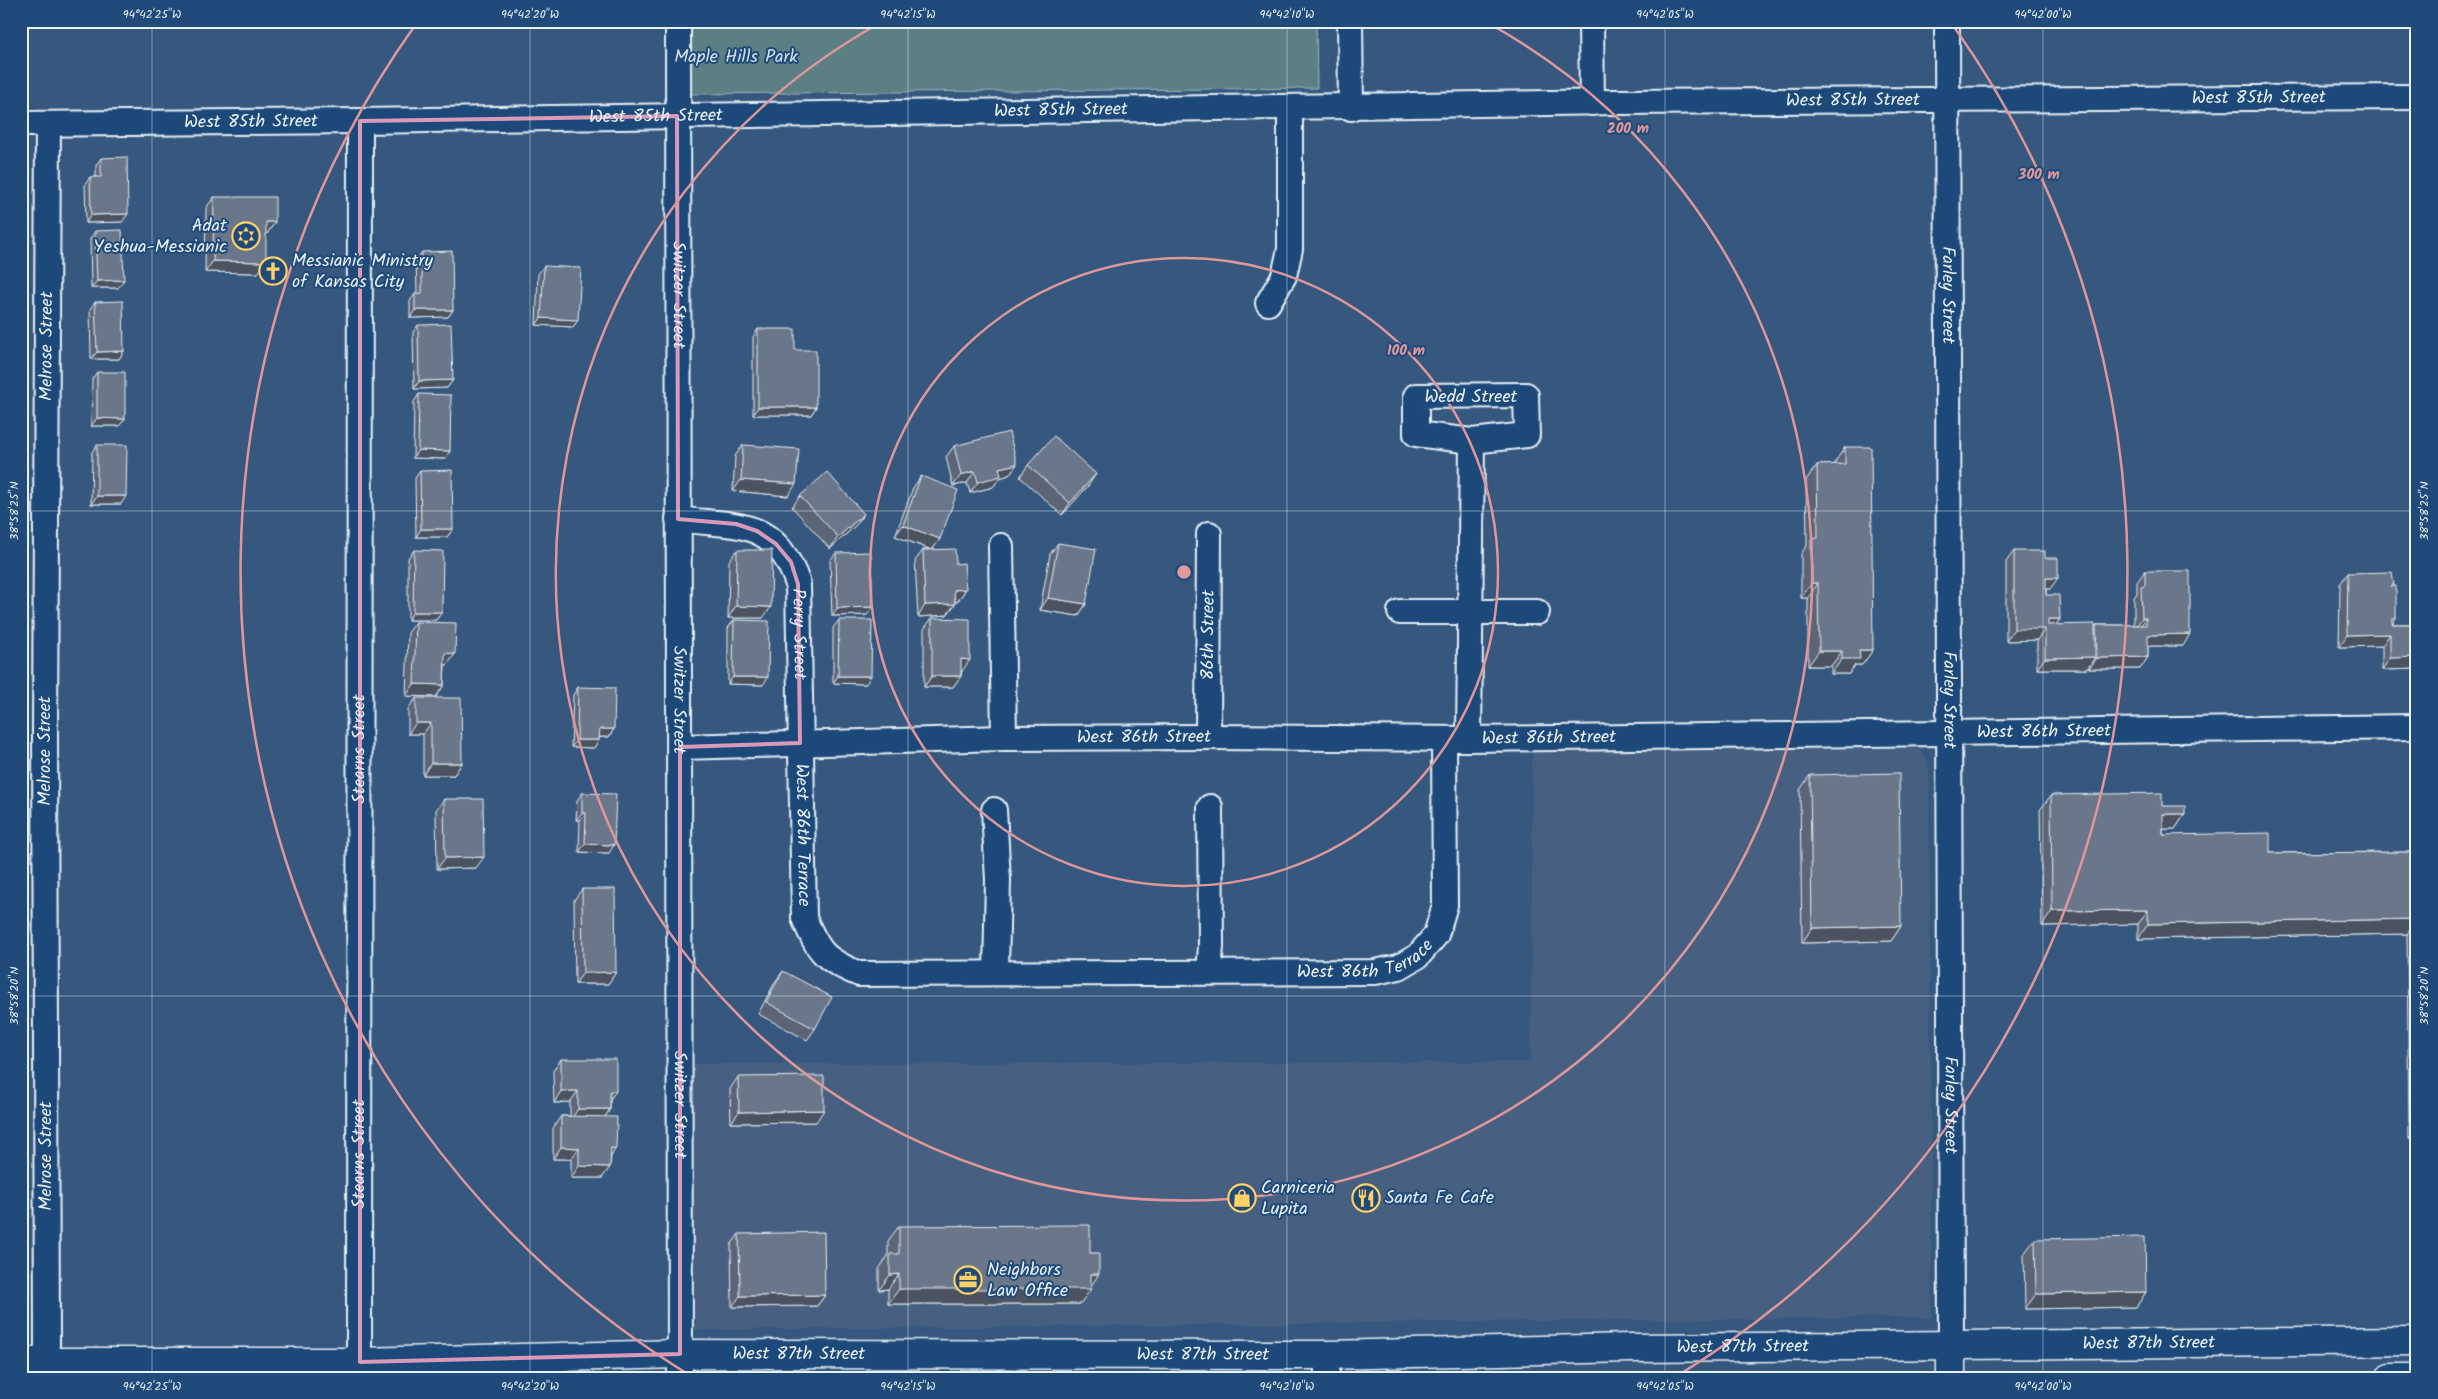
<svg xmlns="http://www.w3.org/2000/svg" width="2438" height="1399" font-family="Kalam,sans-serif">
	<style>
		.built { fill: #466081 }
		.green { fill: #5c7f84; stroke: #a2b8be }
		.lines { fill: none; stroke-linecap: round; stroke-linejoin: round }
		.street-casing { stroke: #e8f1f8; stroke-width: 28 }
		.secondary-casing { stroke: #e8f1f8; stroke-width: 31 }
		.street { stroke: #1f4a7a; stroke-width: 24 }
		.secondary { stroke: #1f4a7a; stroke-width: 28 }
		.wall { fill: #5c6576; stroke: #e8f1f8 }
		.shaded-wall { fill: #4b5360; stroke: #e8f1f8 }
		.building { fill: #6b7689; stroke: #e8f1f8 }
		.marked { fill: none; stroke: #d99ab9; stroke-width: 4; stroke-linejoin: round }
		.ticks { fill: none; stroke: #e8f1f8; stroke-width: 1; stroke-opacity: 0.45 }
		.ring { fill: none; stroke: #e0979a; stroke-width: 2.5 }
		.labels { text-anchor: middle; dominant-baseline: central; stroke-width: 4; stroke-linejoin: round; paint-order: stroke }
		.park-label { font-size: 18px; fill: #d3e0e7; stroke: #1f4a7a }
		.street-label { font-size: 18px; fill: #e8f1f8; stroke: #1f4a7a }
		.poi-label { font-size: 18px; fill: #e8f1f8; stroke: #1f4a7a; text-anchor: start }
		.centre { fill: #e0979a; stroke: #1f4a7a; stroke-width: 2.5 }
		.ring-label { font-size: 15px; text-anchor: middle; font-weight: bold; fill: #e0979a; stroke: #1f4a7a; stroke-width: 4; stroke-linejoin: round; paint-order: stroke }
		.neatline { fill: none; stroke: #e8f1f8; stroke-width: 2 }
		.ticks-label { font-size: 12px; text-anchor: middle; fill: #e8f1f8 }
	</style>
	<rect width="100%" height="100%" fill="#36577e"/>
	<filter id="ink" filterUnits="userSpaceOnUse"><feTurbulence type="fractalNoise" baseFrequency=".02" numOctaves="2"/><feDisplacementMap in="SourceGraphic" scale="10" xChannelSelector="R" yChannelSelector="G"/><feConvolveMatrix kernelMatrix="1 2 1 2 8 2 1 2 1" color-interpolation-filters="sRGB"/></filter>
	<g filter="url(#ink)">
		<!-- built -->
		<path class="built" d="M1909 748 1920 750 1928 762 1929 770 1932 1317 695 1330 692 1064 1531 1062 1532 751Z"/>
		<!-- green -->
		<path class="green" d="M691 21H1316L1317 88 691 94Z"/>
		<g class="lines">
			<!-- street casing -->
			<g class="street-casing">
				<g id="street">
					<path id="s1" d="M678 21 680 1378"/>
					<path d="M1350 21 1351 108"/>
					<path d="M1591 21 1592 103"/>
					<path id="s2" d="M1947 21 1951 1345"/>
					<path id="s3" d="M21 124 360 121 1616 102 2417 97"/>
					<path d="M1268 303 1284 276 1290 249V108"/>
					<path d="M1526 395 1527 435 1472 441 1416 434V396Z"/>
					<path id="s4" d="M678 519C737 527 775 517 798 584L804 918C819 953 824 959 859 974L1375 972 1399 967 1418 956 1436 935 1445 905 1444 739"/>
					<path d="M1001 546 1004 738"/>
					<path d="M1400 612H1537"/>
					<path id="s5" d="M1208 737 1209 534"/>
					<path d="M1469 739 1472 441"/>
					<path id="s6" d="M680 747 1004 738 1208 737 1469 739 2417 727"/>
					<path d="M994 810 998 880 996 972"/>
					<path d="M1209 972 1211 946 1210 807"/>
					<path id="s7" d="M44 1378 47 1344 45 732 48 124"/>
					<path id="s8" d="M359 1378 360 121"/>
					<path d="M1327 1378V1355"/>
				</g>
			</g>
			<!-- secondary casing -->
			<g class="secondary-casing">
				<g id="secondary">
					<path d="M1951 1345V1378"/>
					<path id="s9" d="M21 1362H360L680 1354 1327 1355 1632 1348 2417 1341"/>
					<path d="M2390 1378H2417"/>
				</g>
			</g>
			<!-- street -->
			<use href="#street" class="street"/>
			<!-- secondary -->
			<use href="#secondary" class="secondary"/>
		</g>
		<!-- wall -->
		<path class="wall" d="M101 158 122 222 86 223 85 185 90 177H96V165Z
			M214 197 275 222 267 234H266L258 273 205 272 206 208Z
			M95 231 118 288H91L90 239Z
			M422 252 453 310 448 317 410 318V301L415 294 417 293 416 260Z
			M544 266 578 320 573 327 536 325 538 274Z
			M95 302 124 351 119 359H91L90 309Z
			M418 325 453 380 447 388 414 389 413 332Z
			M758 329 795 350 816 407 811 415H753V337Z
			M97 372 125 419 119 426H91L92 379Z
			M419 394 450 451 445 459 413 458 414 402Z
			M97 445 121 504H91L92 452Z
			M743 445 788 496 733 491 735 456Z
			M954 446 1017 464 1009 475 1000 478 993 487 970 493 967 483 953 486 946 457Z
			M1845 447 1873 650 1862 665H1855L1849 674H1831V666H1808V598H1801V554L1807 545 1806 480 1817 465H1835V462Z
			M1028 465 1088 486 1062 515 1020 477Z
			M420 471 453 529 447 537H416L415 478Z
			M921 476 940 539 932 550 956 564 966 589 958 601H955V604L947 615 918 617 915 561 923 550H931L895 536 913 488Z
			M800 496 864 514 856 525 830 549 792 507Z
			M1058 543 1086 604 1078 616 1040 610 1050 554Z
			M414 550 442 612 436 620H408V558Z
			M737 550 763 618H728L729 561Z
			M2014 551 2045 558 2050 589H2046V595L2060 619 2056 625 2095 627 2096 625H2134V598L2137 593V582L2145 571 2183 646H2148V657L2140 669H2089V667L2087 669H2037V640L2006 641V562Z
			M836 553 873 607 867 615 832 616 830 560Z
			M2348 573 2394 584 2393 586 2396 618 2392 624H2417V669L2382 670V646L2339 647 2340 584Z
			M932 618 962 671 961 676 953 687H924V629Z
			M734 620 763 685 728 684V628Z
			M839 620 866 684 833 683V628Z
			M416 622 455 654 447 665H445L444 685 436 697 406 696 408 633Z
			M578 687 614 729 609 737H600L594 748 571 747 573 695Z
			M416 698 462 763 454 775H423V734H408V709Z
			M1810 775 1901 926 1891 941 1802 943 1800 790Z
			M582 793 609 853 579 852 580 820H576L577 801Z
			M2051 795 2162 806 2185 814 2175 829H2163V835L2270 853 2417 852V1192H2413L2412 1139H2409L2407 934 2138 939V924L2042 926 2040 810Z
			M444 799 476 868 437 869 436 810Z
			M582 889 616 972 608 984H575L574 900Z
			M783 971 815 1029 807 1040 758 1014 775 982Z
			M561 1059 616 1091 610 1099V1109L605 1117 611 1157 610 1167 602 1178H571V1159H553V1128L561 1116H570V1102L554 1103 553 1071Z
			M738 1077 816 1122 731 1123 730 1089Z
			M899 1226 1091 1285 1080 1304H888V1289L879 1290V1269L888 1256V1241Z
			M739 1234 825 1295 817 1306 732 1307 731 1245Z
			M2035 1239 2146 1292 2136 1307 2025 1309 2024 1254Z"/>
		<!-- shaded-wall -->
		<path class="shaded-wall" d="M128 214 122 222 86 223 91 215Z
			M266 222H275L267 234H258Z
			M213 261 266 262 258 273 205 272Z
			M124 280 118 288H91L97 281Z
			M415 310H453L448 317 410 318Z
			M541 318 578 320 573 327 536 325Z
			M124 351 119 359H91L97 352Z
			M453 380 447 388 414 389 419 381Z
			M758 407H816L811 415H753Z
			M97 418 125 419 119 426H91Z
			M418 450 450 451 445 459 413 458Z
			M1017 464 1009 475 1000 478 993 487 970 493 978 482 999 468Z
			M975 471 967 483 953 486 961 475Z
			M1096 474 1088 486 1062 515 1070 503Z
			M741 480 796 484 788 496 733 491Z
			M97 496H126L121 504H91Z
			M864 514 856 525 830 549 838 537Z
			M903 525 940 539 932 550 895 536Z
			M421 529H453L447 537H416Z
			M2046 578H2058L2050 589H2038Z
			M1812 583H1818L1808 598H1801Z
			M966 589 958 601 946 602 954 590Z
			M1048 598 1086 604 1078 616 1040 610Z
			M955 604 947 615 918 617 925 605Z
			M736 606 771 607 763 618H728Z
			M873 607 867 615 832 616 837 608Z
			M413 612H442L436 620H408Z
			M2142 618H2146L2138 629H2134Z
			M2048 619H2060L2052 631 2045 629 2037 640 2006 641 2014 629Z
			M2190 634 2183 646H2140L2148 635Z
			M2390 634 2382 646 2339 647 2347 635Z
			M1859 650H1873L1862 665H1855L1849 674H1831L1842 659Z
			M1819 651H1842L1831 666H1808Z
			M445 653 455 654 447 665H437Z
			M2095 657 2087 669H2037L2045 658Z
			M2148 657 2140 669H2089L2097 658Z
			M2417 657V669L2382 670 2390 658Z
			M961 659 970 660 962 671H953Z
			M838 676H871L866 684 833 683Z
			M932 676H961L953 687H924Z
			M733 677H768L763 685 728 684Z
			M414 684 444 685 436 697 406 696Z
			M416 723H431L423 734H408Z
			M600 729H614L609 737H594Z
			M577 740H599L594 748 571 747Z
			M431 763H462L454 775H423Z
			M582 813H586L580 820H576Z
			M2163 814H2185L2175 829H2152Z
			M585 844 614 845 609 853 579 852Z
			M484 857 476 868 437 869 445 858Z
			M2148 910 2138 924 2042 926 2052 911Z
			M2417 919V921L2407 934 2138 939 2148 924Z
			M1901 926 1891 941 1802 943 1812 928Z
			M616 972 608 984H575L583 973Z
			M561 1091H578L570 1102 554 1103Z
			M610 1091H616L608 1102Z
			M578 1109H610L603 1120 570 1121Z
			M824 1110 816 1122 731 1123 739 1112Z
			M2417 1128V1132L2412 1139H2409Z
			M561 1147 579 1148 571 1159H553Z
			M611 1148H616L609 1160Z
			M579 1166 610 1167 602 1178H571Z
			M2417 1186V1192H2413Z
			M899 1274 888 1289 879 1290 890 1275Z
			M1091 1274H1099L1089 1289H1091L1080 1304H888L899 1289Z
			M2146 1292 2136 1307 2025 1309 2036 1294Z
			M825 1295 817 1306 732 1307 740 1296Z"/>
		<!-- building -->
		<path class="building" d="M127 157 128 214 91 215 90 177H101V158Z
			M214 197H275V222H266V262L213 261Z
			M122 230 124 280 97 281 95 231Z
			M452 251 453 310H415V294L422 293V252Z
			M544 266 581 268 578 320 541 318Z
			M123 301 124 351 97 352 95 302Z
			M451 324 453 380 419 381 418 325Z
			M758 329H795V350H816V407H758Z
			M97 372H125V419L97 418Z
			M419 394 451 395 450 451 418 450Z
			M1009 432 1017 464 999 468 1001 476 978 482 975 471 961 475 954 446Z
			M1054 436 1096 474 1070 503 1028 465Z
			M97 445H127L126 496H97Z
			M743 445 799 449 796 484 741 480Z
			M1845 447H1871L1873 650H1859L1860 659H1842V651H1819L1818 583H1812L1811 539 1818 538 1817 465 1845 464Z
			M452 470 453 529H421L420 471Z
			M827 472 864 514 838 537 800 496Z
			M921 476 958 490 940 539 903 525Z
			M1058 543 1096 549 1086 604 1048 598Z
			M955 549 956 564 964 563 966 589 954 590 955 604 925 605 923 550Z
			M414 550 443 551 442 612H413Z
			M737 550H772L771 607 736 606Z
			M2014 551H2045V558H2058V578H2046V595H2059L2060 619H2048V625L2095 624V657L2045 658V629H2014Z
			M871 552 873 607 837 608 836 553Z
			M2145 571H2190V634L2148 635V657L2097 658 2096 625H2146V618H2142L2141 587 2145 586Z
			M2392 572 2394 584 2391 586H2396V618H2392V624H2417V657L2390 658V634L2347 635 2348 573Z
			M932 618 970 619V660L961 659V676H932Z
			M734 620 769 621 768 677H733Z
			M839 620H872L871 676H838Z
			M416 622 456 623 455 654 445 653 444 685 414 684Z
			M578 687 615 688 614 729H600L599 740H577Z
			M416 698H461L462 763H431V723H416Z
			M1899 773 1901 926 1812 928 1810 775Z
			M582 793 616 794 614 845 585 844 586 813H582Z
			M2162 793V806H2185V814H2163V835L2270 833V853L2417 852V919L2148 924V910L2052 911 2051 795Z
			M444 799H483L484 857 445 858Z
			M582 889H615L616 972 583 973Z
			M783 971 832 997 815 1029 766 1002Z
			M561 1059H616V1091H610V1109H578V1091H561Z
			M824 1076V1110L739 1112 738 1077Z
			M561 1116 617 1117 616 1148H611L610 1167 579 1166V1148L561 1147Z
			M1090 1225V1253H1099V1274H1091V1289H899V1274L890 1275V1254H899V1226Z
			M824 1232 825 1295 740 1296 739 1234Z
			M2145 1237 2146 1292 2036 1294 2035 1239Z"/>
	</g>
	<!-- marked area -->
	<path class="marked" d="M677 116 678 519 736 524 757 531 776 544 791 562 798 584 800 743 680 747V1354L360 1362V121Z"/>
	<!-- ticks -->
	<path class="ticks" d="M152 21V1378M530 21V1378M908 21V1378M1287 21V1378M1665 21V1378M2043 21V1378M21 27H2417M21 511H2417M21 996H2417"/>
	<!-- distance rings -->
	<g class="ring">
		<circle cx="1184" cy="572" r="314"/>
		<path d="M1488 23A628 628 0 1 1 880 23"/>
		<path d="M691 1376A943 943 0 0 1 416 24M1952 24A943 943 0 0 1 1677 1376"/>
	</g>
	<!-- icons -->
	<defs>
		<g id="synagogue-ring" transform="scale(1.4375)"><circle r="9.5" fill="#1f4a7a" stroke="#ffd166" stroke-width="1.5"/><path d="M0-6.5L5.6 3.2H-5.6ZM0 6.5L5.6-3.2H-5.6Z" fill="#ffd166"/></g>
		<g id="church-ring" transform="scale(1.4375)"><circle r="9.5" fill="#1f4a7a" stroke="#ffd166" stroke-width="1.5"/><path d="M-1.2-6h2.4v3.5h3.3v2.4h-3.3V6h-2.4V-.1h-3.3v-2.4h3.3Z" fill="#ffd166"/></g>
		<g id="shop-ring" transform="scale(1.4375)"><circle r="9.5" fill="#1f4a7a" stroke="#ffd166" stroke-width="1.5"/><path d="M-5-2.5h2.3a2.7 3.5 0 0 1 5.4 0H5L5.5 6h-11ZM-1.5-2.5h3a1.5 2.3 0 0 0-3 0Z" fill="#ffd166"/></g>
		<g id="restaurant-ring" transform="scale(1.4375)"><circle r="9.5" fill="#1f4a7a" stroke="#ffd166" stroke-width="1.5"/><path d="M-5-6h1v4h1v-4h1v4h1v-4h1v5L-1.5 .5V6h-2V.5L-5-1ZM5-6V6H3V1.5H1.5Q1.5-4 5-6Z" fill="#ffd166"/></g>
		<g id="office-ring" transform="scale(1.4375)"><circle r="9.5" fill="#1f4a7a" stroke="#ffd166" stroke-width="1.5"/><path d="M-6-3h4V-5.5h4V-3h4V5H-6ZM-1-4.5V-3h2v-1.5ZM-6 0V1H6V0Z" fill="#ffd166"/></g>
	</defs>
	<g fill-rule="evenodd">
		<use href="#synagogue-ring" x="246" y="236"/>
		<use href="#church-ring" x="273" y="271"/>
		<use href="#shop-ring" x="1242" y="1198"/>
		<use href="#restaurant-ring" x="1366" y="1198"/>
		<use href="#office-ring" x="968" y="1280"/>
	</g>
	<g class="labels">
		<!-- park labels -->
		<g class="park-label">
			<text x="736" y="57">Maple Hills Park</text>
		</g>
		<!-- street labels -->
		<g class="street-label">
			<text stroke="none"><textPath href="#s3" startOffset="2238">West 85th Street</textPath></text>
			<text stroke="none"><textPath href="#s3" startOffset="1832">West 85th Street</textPath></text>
			<text stroke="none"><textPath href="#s3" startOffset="1040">West 85th Street</textPath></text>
			<text stroke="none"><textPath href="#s3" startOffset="635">West 85th Street</textPath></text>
			<text stroke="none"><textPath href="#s3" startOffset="230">West 85th Street</textPath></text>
			<text stroke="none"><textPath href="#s1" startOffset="274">Switzer Street</textPath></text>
			<text stroke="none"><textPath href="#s2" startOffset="274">Farley Street</textPath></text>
			<text stroke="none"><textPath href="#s7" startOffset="1032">Melrose Street</textPath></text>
			<text x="1471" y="397">Wedd Street</text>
			<text stroke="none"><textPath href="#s4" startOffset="199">Perry Street</textPath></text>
			<text stroke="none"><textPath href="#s5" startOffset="102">86th Street</textPath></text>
			<text stroke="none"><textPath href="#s1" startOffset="679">Switzer Street</textPath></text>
			<text stroke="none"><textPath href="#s2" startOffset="679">Farley Street</textPath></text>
			<text stroke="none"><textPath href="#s6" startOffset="1364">West 86th Street</textPath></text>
			<text stroke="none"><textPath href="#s6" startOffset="464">West 86th Street</textPath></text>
			<text stroke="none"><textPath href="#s6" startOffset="869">West 86th Street</textPath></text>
			<text stroke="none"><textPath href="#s8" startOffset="629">Stearns Street</textPath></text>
			<text transform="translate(45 751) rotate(-90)">Melrose Street</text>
			<text stroke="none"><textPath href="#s4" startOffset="400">West 86th Terrace</textPath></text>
			<text stroke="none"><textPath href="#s4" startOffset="1074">West 86th Terrace</textPath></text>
			<text stroke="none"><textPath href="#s1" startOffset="1084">Switzer Street</textPath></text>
			<text stroke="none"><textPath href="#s2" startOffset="1084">Farley Street</textPath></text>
			<text stroke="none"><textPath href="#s8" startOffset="224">Stearns Street</textPath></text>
			<text transform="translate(46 1156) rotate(-90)">Melrose Street</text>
			<text stroke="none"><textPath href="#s9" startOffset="2128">West 87th Street</textPath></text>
			<text stroke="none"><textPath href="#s9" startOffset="1722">West 87th Street</textPath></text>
			<text stroke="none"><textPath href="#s9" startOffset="778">West 87th Street</textPath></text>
			<text stroke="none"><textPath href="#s9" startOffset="1182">West 87th Street</textPath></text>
		</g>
		<!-- poi labels -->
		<g class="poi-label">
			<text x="227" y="226" text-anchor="end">Adat<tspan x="227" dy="21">Yeshua-Messianic</tspan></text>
			<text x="292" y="261">Messianic Ministry<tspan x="292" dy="21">of Kansas City</tspan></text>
			<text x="1261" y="1188">Carniceria<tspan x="1261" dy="21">Lupita</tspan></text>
			<text x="1385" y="1198">Santa Fe Cafe</text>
			<text x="987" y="1270">Neighbors<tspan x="987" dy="21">Law Office</tspan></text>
		</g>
	</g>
	<circle cx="1184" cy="572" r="8" class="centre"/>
	<g class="ring-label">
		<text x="1628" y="133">200 m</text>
		<text x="2039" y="179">300 m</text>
		<text x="1406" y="355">100 m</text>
	</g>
	<!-- margin -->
	<rect width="2438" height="1399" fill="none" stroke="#1f4a7a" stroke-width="55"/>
	<rect x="28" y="28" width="2382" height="1344" class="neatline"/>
	<g class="ticks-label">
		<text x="152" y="18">94°42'25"W</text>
		<text x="530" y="18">94°42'20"W</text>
		<text x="908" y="18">94°42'15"W</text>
		<text x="1287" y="18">94°42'10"W</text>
		<text x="1665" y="18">94°42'05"W</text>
		<text x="2043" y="18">94°42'00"W</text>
		<text transform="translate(14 511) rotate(-90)" y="4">38°58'25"N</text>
		<text transform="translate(2424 511) rotate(-90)" y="4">38°58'25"N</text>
		<text transform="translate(14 996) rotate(-90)" y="4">38°58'20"N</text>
		<text transform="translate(2424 996) rotate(-90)" y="4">38°58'20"N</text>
		<text x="152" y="1390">94°42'25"W</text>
		<text x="530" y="1390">94°42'20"W</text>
		<text x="908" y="1390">94°42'15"W</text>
		<text x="1287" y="1390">94°42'10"W</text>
		<text x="1665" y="1390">94°42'05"W</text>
		<text x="2043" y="1390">94°42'00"W</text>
	</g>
</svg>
